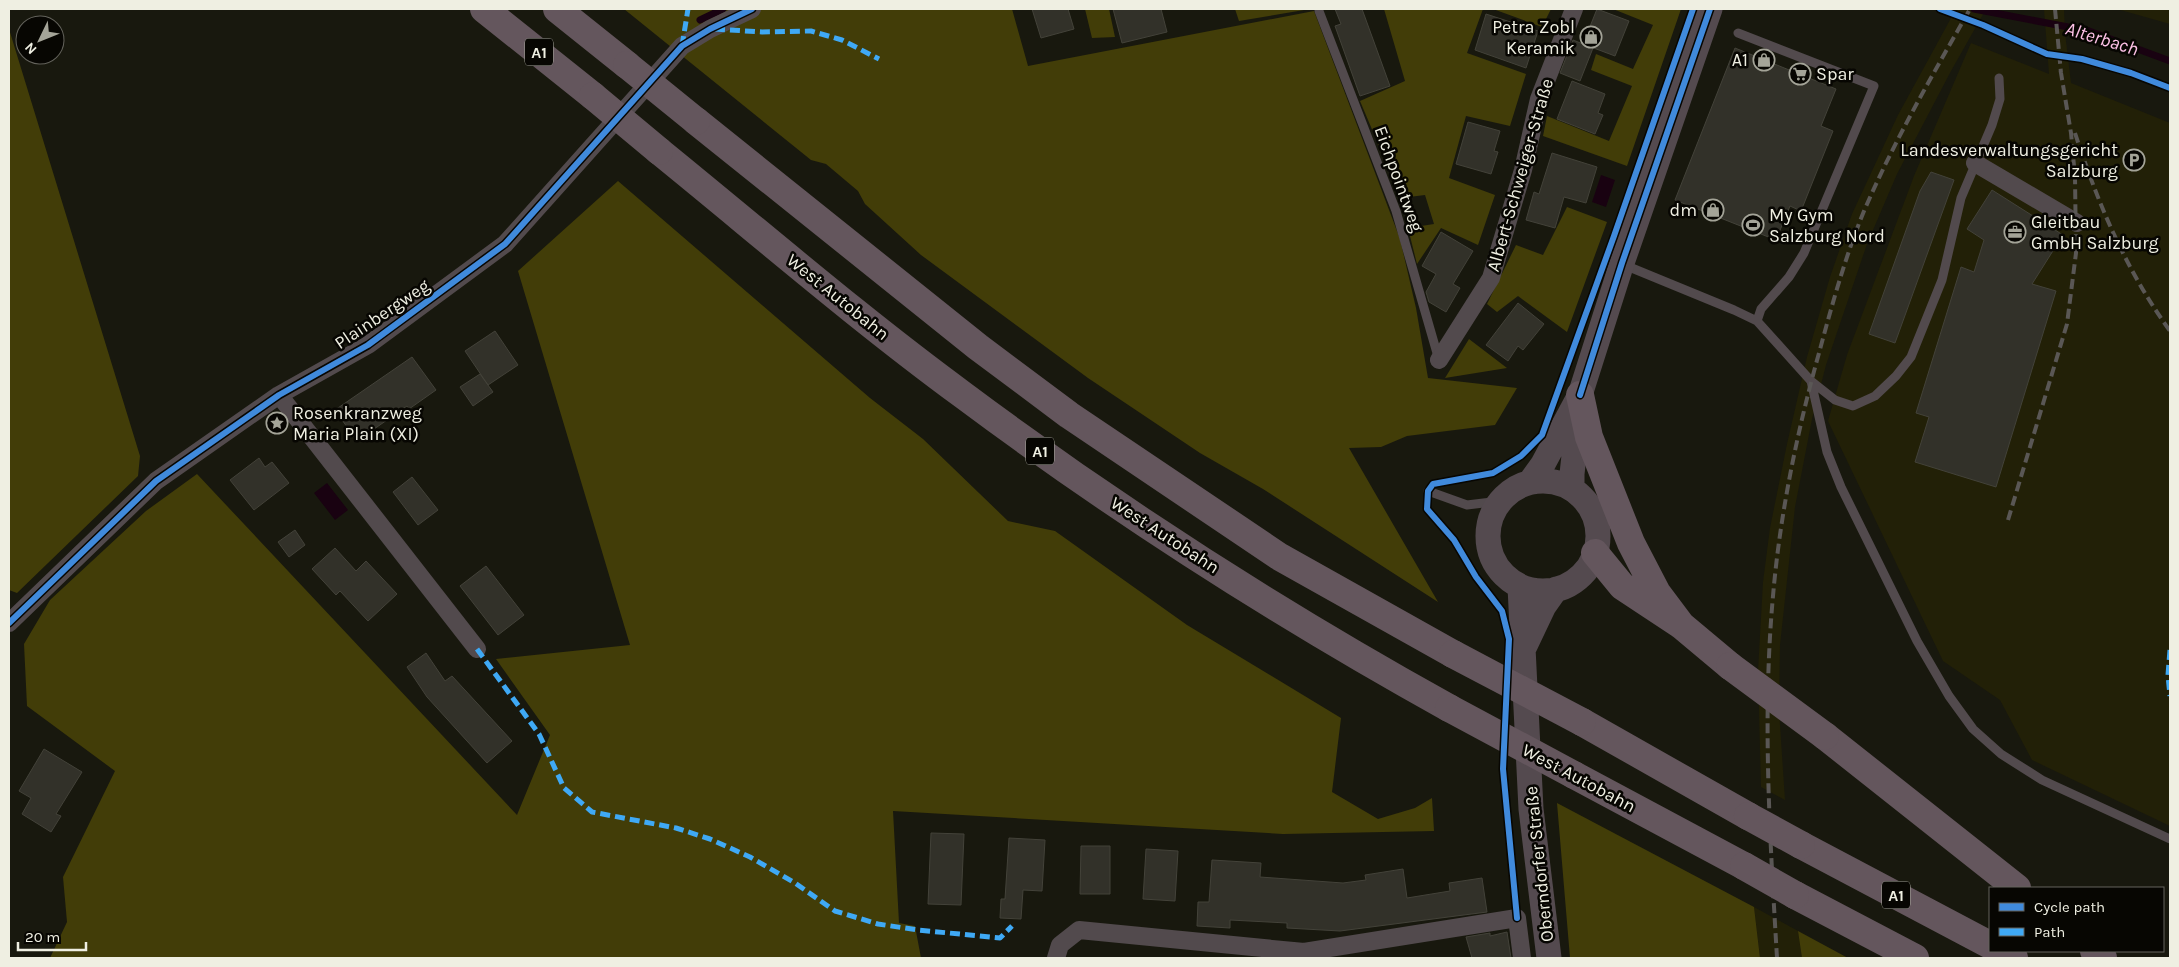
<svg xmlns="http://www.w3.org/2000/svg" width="2179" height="967" font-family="Karla,sans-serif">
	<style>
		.built { fill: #222007 }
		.green { fill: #423d08 }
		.water { fill: #190211 }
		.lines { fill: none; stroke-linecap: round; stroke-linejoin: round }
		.stream { stroke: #190211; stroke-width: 7 }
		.building { fill: #323129; stroke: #434239 }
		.lane { stroke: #524a4d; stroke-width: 9 }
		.street { stroke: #524a4d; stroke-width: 18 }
		.secondary { stroke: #544a4f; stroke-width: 25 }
		.highway { stroke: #64565d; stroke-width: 28 }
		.rail { stroke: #5a5755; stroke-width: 4; stroke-dasharray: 10 5; stroke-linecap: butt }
		.highway-bridge { stroke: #64565d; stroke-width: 28 }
		.quiet { stroke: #3fa9f5; stroke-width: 5; stroke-dasharray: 10 5; stroke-linecap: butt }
		.cycleway-casing { stroke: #070602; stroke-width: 9 }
		.cycleway { stroke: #408adc; stroke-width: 6 }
		.labels { text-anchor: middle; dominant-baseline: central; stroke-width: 5; stroke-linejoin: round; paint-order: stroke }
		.shield { fill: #070602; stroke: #a9a99f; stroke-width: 1 }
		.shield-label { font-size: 16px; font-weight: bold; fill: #efefe2 }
		.poi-label { font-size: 18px; fill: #efefe2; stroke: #070602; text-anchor: end }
		.street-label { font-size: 18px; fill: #efefe2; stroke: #070602 }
		.water-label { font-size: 19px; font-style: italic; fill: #fdc1e6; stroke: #070602 }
	</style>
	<rect width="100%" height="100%" fill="#18180e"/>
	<!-- built -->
	<path class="built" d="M1956 9H1986L1951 71 1897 174 1867 244 1826 365 1812 419 1795 507 1780 645 1779 710 1785 800 1761 787 1758 671 1763 582 1770 528 1787 444 1807 357 1830 277 1852 214 1898 115Z
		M2044 9H2064L2065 33 2071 83 2170 123V826L2032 760 2000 700 1943 661 1828 421 1847 355 1914 176 1971 43 2049 74Z
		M2117 9H2170V24Z
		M1754 907 1798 931 1802 958H1760Z"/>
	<!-- green -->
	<path class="green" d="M624 9H1012L1028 66 1314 11 1400 239 1416 308 1428 378 1517 388 1495 425 1407 436 1381 447 1349 448 1438 602 1263 489 1200 453 1088 378 921 255 865 204 858 191 826 164 811 160Z
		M1085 9H1109L1115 37 1092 38Z
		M1235 9H1310L1239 21Z
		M1384 9H1483L1467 53 1526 74 1510 126 1466 116 1449 178 1495 195 1478 245 1441 228 1417 264 1408 228 1434 224 1425 195 1401 198 1360 101 1405 81Z
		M1493 9H1551L1542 27Z
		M1613 9H1681L1627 166 1543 136 1547 116 1609 141 1632 86 1591 70 1596 54 1633 69 1653 25Z
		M9 29 140 456 138 476 17 593 9 590Z
		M618 181 870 398 923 439 1008 521 1055 531 1187 625 1341 718 1332 792 1378 819 1415 808 1432 798 1434 831 1283 834 893 811 899 923 915 926 921 958H50L67 922 63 877 115 771 27 706 24 644 50 600 146 511 197 474 517 815 550 735 496 659 630 645 518 271Z
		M1567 207 1607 222 1567 332 1518 296 1497 312 1487 304 1516 245 1543 255Z
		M1469 339 1507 368 1445 378Z
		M1557 803 1754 907 1760 958H1570Z
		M1798 931 1848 958H1802Z"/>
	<!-- water -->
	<path class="water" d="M1601 175 1615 180 1606 207 1592 202Z
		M327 483 348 510 335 520 314 493Z"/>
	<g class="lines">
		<!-- stream -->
		<path class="stream" d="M1974 9 2089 31 2170 61
			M700 20 723 9"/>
	</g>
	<!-- building -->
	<path class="building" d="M1032 9H1068L1074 29 1041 38Z
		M1113 9H1161L1167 32 1122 43Z
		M1335 9H1362L1390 86 1360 96 1335 26 1341 24Z
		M1597 9 1629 21 1615 56 1583 44Z
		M1486 14 1538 31 1526 68 1475 50Z
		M1573 40 1593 48 1580 81 1560 73Z
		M1735 48 1836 89 1821 126 1833 131 1801 211 1790 206 1776 240 1675 200Z
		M1572 81 1605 94 1598 113 1603 115 1595 134 1557 119Z
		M1468 122 1500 131 1494 151 1498 152 1491 174 1456 164Z
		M1552 153 1597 167 1586 203 1564 197 1555 228 1526 220 1534 192 1539 194Z
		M1931 172 1954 180 1895 343 1869 334 1920 191Z
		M1992 190 2063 235 2032 284 2056 291 1996 487 1915 462 1929 417 1916 413 1961 267 1974 272 1984 240 1967 229Z
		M1441 232 1473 251 1453 284 1460 288 1446 312 1429 302 1426 292 1436 274 1422 266Z
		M1518 303 1544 324 1523 350 1518 346 1508 361 1486 345Z
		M495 331 518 365 488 385 465 351Z
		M412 357 436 390 409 409 407 406 357 441 335 410Z
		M480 374 493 392 473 406 460 387Z
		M259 458 265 467 272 462 289 483 254 510 230 480Z
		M412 477 438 510 418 525 393 492Z
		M295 530 305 545 289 557 278 542Z
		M335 548 356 571 366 561 397 594 368 621 340 591 336 595 312 569Z
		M486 566 524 615 498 635 460 586Z
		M426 653 445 681 452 676 512 741 487 763 427 697 407 667Z
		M44 749 82 772 56 814 61 816 51 832 22 814 31 798 19 791Z
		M931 833 964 834 961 905 928 904Z
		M1009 838 1045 840 1042 891 1023 890 1021 919 1000 918 1001 899H1005Z
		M1081 846H1110V894H1080Z
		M1146 849 1178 851 1175 901 1143 899Z
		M1212 860 1261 863 1260 877 1343 883 1366 880 1365 875 1403 869 1407 898 1450 891 1449 883 1482 878 1487 912 1340 931 1287 928V923L1230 920V928L1197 926 1198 902H1209Z
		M1507 932 1511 958H1472L1466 937 1490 933V936Z"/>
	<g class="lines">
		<!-- lane -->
		<path class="lane" d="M1319 11 1396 211 1439 360
			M1622 264 1734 310 1757 321 1761 309 1789 277 1804 253 1874 86 1738 33
			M1757 321 1811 381 1835 400 1853 406 1875 396 1896 376 1911 357 1942 280 1961 198 1992 125 2000 99 1999 78
			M1811 381 1827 452 1841 487 1917 641 1949 696 1973 729 2001 754 2042 780 2170 839
			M1428 491 1467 505 1500 501"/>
		<!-- street -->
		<path class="street" d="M1975 163 2077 223
			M1439 360 1491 278 1523 170 1539 99 1574 9
			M279 395 477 649
			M9 623 156 481 279 395 368 345 505 244 682 46 710 29 752 9
			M1056 958 1060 945 1079 930 1304 952 1517 918 1522 958"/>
		<!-- secondary -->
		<path class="secondary" d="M1488 536a55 55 0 1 1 110 0a55 55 0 1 1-110 0Z
			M1530 482 1543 464 1580 395 1622 263 1710 9
			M1572 489V474L1579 410
			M1520 587 1531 809 1549 958
			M1525 646 1544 606 1556 589"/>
		<!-- highway -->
		<path class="highway" d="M484 9 593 96
			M557 9 627 65
			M696 121 978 347 1069 415 1280 557 1453 654
			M659 151C760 233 858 318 963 395 1117 510 1281 615 1449 708
			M1580 395 1589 437 1631 543 1657 593 1681 625
			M1595 553 1622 586 1681 625 1730 666
			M1582 722 1748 816
			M1825 736 2017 888
			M1574 775 1744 866
			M1801 845 1990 945
			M1795 895 1915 958
			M2000 951 2014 958
			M2094 951 2103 958"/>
		<!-- rail -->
		<path class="rail" d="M2055 9 2061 73
			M2075 133C2098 204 2126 270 2170 331
			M2008 520 2067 324 2076 253 2075 177 2071 133 2060 67
			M1777 958C1770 838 1762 717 1773 596 1780 514 1797 432 1819 353 1832 305 1845 257 1864 211 1894 141 1933 74 1970 9"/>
		<!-- highway-bridge -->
		<path class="highway-bridge" d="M627 65 696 121
			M593 96 659 151
			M1453 654 1582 722
			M1730 666 1825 736
			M1449 708 1574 775
			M1748 816 1801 845
			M1744 866 1795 895"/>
		<!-- quiet -->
		<path class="quiet" d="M715 29 762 32 811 31 842 40 879 59
			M682 46 688 9
			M477 649 539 734 564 788 592 812 676 828 710 839 750 857 795 883 835 911 878 924 918 930 1000 938 1012 926
			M2170 650 2168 675 2170 696"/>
		<!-- cycleway casing -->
		<g class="cycleway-casing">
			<path id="cycleway" d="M1940 9 1983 25 2047 54 2082 59 2131 73 2170 88
				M1580 395 1622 263 1710 9
				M9 623 156 481 279 395 368 345 505 244 682 46 710 29 752 9
				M1517 918 1503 769 1509 639 1502 611 1476 577 1454 540 1427 509 1428 491 1433 484 1493 473 1521 456 1542 435 1614 236 1693 9"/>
		</g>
		<!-- cycleway -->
		<use href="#cycleway" class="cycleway"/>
	</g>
	<!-- icons -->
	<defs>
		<g id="shop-ring" transform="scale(1.125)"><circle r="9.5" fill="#070602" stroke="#a4a498" stroke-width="1.5"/><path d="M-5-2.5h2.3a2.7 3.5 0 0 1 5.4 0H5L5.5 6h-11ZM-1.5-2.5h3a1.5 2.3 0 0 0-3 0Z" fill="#a4a498"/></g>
		<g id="supermarket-ring" transform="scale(1.125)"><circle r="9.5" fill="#070602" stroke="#a4a498" stroke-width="1.5"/><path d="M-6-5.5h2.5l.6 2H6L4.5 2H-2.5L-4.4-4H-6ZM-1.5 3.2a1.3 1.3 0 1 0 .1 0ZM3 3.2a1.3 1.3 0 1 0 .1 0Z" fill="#a4a498"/></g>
		<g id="parking-ring" transform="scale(1.125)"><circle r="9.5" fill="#070602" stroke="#a4a498" stroke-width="1.5"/><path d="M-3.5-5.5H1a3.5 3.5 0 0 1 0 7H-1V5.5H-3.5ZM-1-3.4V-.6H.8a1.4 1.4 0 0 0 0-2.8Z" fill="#a4a498"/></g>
		<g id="stadium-ring" transform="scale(1.125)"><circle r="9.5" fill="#070602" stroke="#a4a498" stroke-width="1.5"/><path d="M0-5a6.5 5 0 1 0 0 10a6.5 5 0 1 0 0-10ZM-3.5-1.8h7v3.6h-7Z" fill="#a4a498"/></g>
		<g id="office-ring" transform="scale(1.125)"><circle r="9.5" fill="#070602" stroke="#a4a498" stroke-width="1.5"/><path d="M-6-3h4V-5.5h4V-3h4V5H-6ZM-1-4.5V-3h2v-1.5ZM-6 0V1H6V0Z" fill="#a4a498"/></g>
		<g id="sight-ring" transform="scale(1.125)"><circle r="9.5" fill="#070602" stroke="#a4a498" stroke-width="1.5"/><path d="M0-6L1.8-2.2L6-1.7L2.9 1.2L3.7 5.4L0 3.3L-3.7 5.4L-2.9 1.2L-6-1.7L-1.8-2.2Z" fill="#a4a498"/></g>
	</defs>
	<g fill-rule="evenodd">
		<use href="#shop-ring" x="1591" y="37"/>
		<use href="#shop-ring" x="1764" y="60"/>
		<use href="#supermarket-ring" x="1800" y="74"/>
		<use href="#parking-ring" x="2134" y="160"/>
		<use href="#shop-ring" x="1713" y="210"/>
		<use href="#stadium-ring" x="1753" y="225"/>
		<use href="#office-ring" x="2015" y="232"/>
		<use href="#sight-ring" x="277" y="423"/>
	</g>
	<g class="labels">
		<!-- shield labels -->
		<g class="shield">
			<rect x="525" y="38.5" width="28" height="27" rx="4"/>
			<rect x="1026" y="437.5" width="28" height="27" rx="4"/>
			<rect x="1882" y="881.5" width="28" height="27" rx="4"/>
		</g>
		<g class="shield-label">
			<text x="539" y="52">A1</text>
			<text x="1040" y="451">A1</text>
			<text x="1896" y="895">A1</text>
		</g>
		<!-- poi labels -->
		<g class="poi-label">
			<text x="1575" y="27">Petra Zobl<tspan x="1575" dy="21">Keramik</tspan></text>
			<text x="1748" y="60">A1</text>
			<text x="1816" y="74" text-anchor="start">Spar</text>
			<text x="2118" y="150">Landesverwaltungsgericht<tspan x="2118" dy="21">Salzburg</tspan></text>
			<text x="1697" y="210">dm</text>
			<text x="1769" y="215" text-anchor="start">My Gym<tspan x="1769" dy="21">Salzburg Nord</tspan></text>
			<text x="2031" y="222" text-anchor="start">Gleitbau<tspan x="2031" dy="21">GmbH Salzburg</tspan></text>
			<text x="293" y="413" text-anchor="start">Rosenkranzweg<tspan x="293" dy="21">Maria Plain (XI)</tspan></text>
		</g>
		<!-- street labels -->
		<g class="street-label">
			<text transform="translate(1520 175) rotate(-74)">Albert-Schweiger-Straße</text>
			<text transform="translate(1399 179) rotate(70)">Eichpointweg</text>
			<text transform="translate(838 297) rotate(39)">West Autobahn</text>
			<text transform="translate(382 314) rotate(-34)">Plainbergweg</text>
			<text transform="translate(1165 535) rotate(33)">West Autobahn</text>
			<text transform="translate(1579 778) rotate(28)">West Autobahn</text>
			<text transform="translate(1539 864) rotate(-96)">Oberndorfer Straße</text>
		</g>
		<!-- water labels -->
		<g class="water-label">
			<text transform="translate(2102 39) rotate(17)">Alterbach</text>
		</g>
	</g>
	<!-- border -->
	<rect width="2179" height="967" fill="none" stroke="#efefe2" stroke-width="20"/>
	<!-- legend -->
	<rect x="1989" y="887" width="175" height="65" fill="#070602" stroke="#64635c"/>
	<rect x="1999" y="903" width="25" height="8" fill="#408adc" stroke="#64635c"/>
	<text x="2034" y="912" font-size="15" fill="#efefe2">Cycle path</text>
	<rect x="1999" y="928" width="25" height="8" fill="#3fa9f5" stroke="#64635c"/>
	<text x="2034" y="937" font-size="15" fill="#efefe2">Path</text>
	<!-- north arrow -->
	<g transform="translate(40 40) rotate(227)"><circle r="24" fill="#070602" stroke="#64635c"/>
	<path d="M0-4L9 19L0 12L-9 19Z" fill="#a4a498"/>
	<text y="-8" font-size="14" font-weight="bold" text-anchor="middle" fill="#efefe2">N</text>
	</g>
	<!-- scale -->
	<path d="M18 942v8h68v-8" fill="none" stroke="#efefe2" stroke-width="2.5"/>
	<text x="25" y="942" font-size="15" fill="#efefe2" stroke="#070602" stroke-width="4" paint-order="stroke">20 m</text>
</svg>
